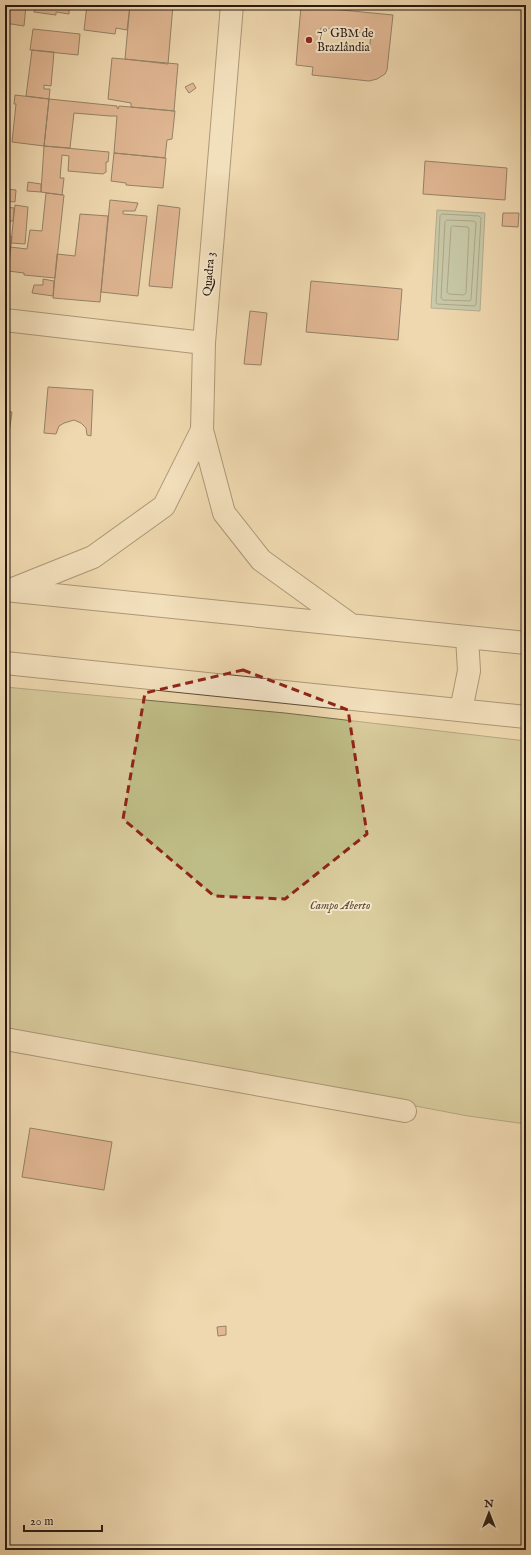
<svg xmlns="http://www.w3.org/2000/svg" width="531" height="1555" font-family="'IM FELL English',serif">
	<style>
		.green { fill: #bfbd87; stroke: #746b4c }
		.water { fill: #9bbba5; stroke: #6d7a6a }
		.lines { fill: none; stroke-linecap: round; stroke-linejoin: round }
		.shore { stroke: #626a5b; stroke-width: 1 }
		.building { fill: #d09173; stroke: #281911; fill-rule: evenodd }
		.minor-casing { stroke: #5a4938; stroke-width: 24 }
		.minor { stroke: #f5e6cb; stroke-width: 22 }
		.marked { fill: none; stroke: #8f2418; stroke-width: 3; stroke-dasharray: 8 5; stroke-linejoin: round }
		.poi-dot { fill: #8f2418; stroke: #f5e6cb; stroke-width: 1.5 }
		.labels { text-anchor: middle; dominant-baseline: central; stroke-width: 4; stroke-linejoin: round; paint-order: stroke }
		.poi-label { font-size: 12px; fill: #281911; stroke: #f5e6cb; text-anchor: start }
		.street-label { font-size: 12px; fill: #281911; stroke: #f5e6cb }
		.park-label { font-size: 12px; font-style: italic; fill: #554a34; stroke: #f5e6cb }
	</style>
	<rect width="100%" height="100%" fill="#efd8af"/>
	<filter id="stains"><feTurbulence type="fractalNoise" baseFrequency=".005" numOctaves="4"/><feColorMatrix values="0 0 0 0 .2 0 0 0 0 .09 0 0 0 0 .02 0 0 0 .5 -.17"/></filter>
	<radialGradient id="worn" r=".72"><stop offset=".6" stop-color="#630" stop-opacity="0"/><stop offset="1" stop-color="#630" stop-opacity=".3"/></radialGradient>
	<!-- green -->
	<path class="green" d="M5 687 285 713 526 741V1124L468 1116 5 1028Z"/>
	<!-- water -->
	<path class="water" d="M437 210 485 213 480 311 431 308Z"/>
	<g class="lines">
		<!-- shore -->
		<path class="shore" d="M442 214 479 216 481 218 476 304 475 306 437 304 436 303 440 216Z
			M447 220 474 221 476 223 471 299 470 301 443 300 441 298 445 222Z
			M453 226 468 227 469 229 466 293 464 295 449 294 447 292 451 228Z"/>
	</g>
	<!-- building -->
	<path class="building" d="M5 5H26L24 26 5 23Z
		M35 5H69V14L56 12V15L34 12Z
		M87 5H130L127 30 116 28 115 34 84 30Z
		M130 5H173L168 64 125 59Z
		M301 6 393 15 387 70 385 74 377 79 369 81 312 75 313 67 296 65ZM321 28 371 34 369 52 319 47Z
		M33 29 80 34 78 55 30 50Z
		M32 50 54 52 51 86 44 85V89H50L49 99 26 96Z
		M112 58 178 64 174 111 131 107V103L108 99Z
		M193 83 196 88 189 93 185 87Z
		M15 95 49 99 44 146 12 142 16 104H14Z
		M49 99 117 106V108L118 109 119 106 175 111 172 139 167 140 165 158 114 153 117 116H110L74 113 70 148 44 146Z
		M44 146 109 152 108 162H106V172L103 174 68 171 69 156 62 155 60 178H64L62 195 41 192Z
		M114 153 166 158 163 188 126 185V183L111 181Z
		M425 161 507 168 505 200 423 194Z
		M28 182 41 184V192L27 191Z
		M5 189 16 190 15 202 5 201Z
		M46 193 64 195 55 278 24 275V273L8 271 10 247 27 249 30 230 42 231Z
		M110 200 138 203 135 211H123V214L147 216 138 296 101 292Z
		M15 205 28 207 25 244 11 243Z
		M158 205 180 208 172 288 149 286Z
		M5 207 14 208 13 221H10L8 236 12 237 8 273H5Z
		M503 213H519L518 227 502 226Z
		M80 214 108 216 100 302 53 298 57 254 75 256Z
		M43 279 54 281 53 296 32 293 34 285H43Z
		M311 281 402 289 398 340 306 332Z
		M250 311 267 313 261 365 244 364Z
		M48 387 93 390 91 436 87 435 86 428 81 423 74 420 64 423 59 426 56 434 44 433Z
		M5 411 12 412 5 461Z
		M30 1128 112 1142 104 1190 22 1177Z
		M226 1326V1335L218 1336 217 1327Z"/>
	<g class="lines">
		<!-- minor casing -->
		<g class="minor-casing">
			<path id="minor" d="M232 5 204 343 202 430 224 513 261 560 351 625
				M5 320 204 343
				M13 589 93 557 164 506 202 430
				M5 590 526 643
				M5 663 526 717
				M461 710 469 671 467 637
				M5 1039 405 1111"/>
		</g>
		<!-- minor -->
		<use href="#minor" class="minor"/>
	</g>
	<!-- marked area -->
	<path d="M0 0H531V1555H0ZM243 670 348 710 367 834 285 899 214 896 123 819 145 693Z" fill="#efd8af" fill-opacity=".55" fill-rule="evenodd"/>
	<path class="marked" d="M243 670 348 710 367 834 285 899 214 896 123 819 145 693Z"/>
	<!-- markers -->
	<circle class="poi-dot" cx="309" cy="40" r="4"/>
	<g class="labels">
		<!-- poi labels -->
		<g class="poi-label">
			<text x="317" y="33">7º GBM de<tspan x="317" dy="14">Brazlândia</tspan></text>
		</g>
		<!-- street labels -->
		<g class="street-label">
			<text transform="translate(209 274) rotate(-85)">Quadra 3</text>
		</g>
		<!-- park labels -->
		<g class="park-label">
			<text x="340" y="905">Campo Aberto</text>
		</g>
	</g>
	<!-- margin -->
	<rect width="531" height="1555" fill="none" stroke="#efd8af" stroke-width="20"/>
	<rect x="6" y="6" width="519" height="1543" fill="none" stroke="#281911" stroke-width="2"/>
	<rect x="10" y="10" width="511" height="1535" fill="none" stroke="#281911"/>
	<!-- north arrow -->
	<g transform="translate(489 1513)" stroke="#f5e6cb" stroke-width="3" paint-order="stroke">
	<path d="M0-3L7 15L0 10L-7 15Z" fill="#281911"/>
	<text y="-6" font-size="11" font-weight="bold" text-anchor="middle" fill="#281911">N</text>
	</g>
	<!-- scale -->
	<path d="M24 1525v6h78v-6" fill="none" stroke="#281911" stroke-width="2"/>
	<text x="30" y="1525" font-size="12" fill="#281911" stroke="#f5e6cb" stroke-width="3" paint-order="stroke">20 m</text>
	<rect width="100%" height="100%" filter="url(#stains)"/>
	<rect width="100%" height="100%" fill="url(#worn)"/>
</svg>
